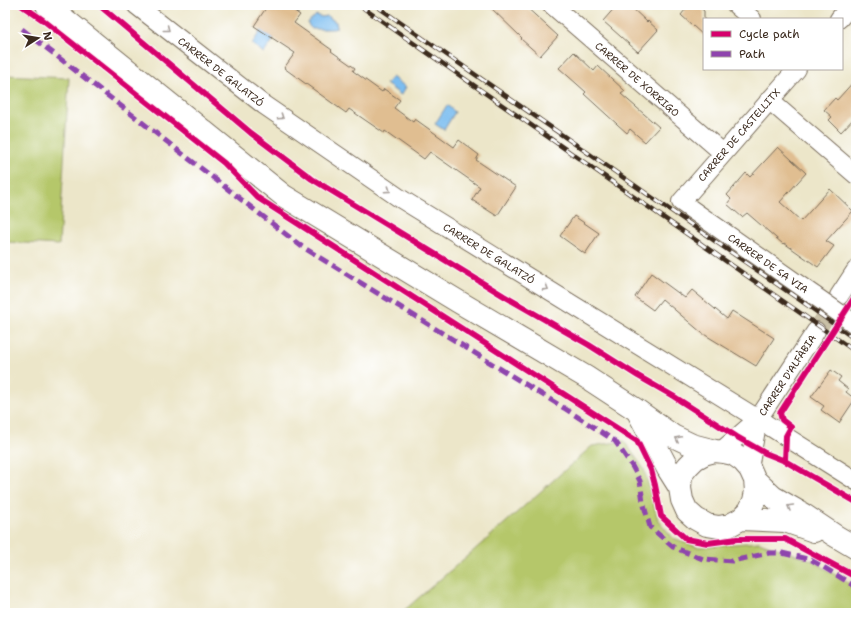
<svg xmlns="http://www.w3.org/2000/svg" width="861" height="618" font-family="'Shantell Sans',sans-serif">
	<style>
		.green { fill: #b5c76a; stroke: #787844 }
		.water { fill: #7bbdf0; stroke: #5b7487 }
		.building { fill: #e0be91 }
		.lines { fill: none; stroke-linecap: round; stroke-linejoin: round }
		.street-tunnel { stroke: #c9c0a7; stroke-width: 18; stroke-dasharray: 18 9; stroke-linecap: butt }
		.street-casing { stroke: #796c5a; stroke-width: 20 }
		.primary-casing { stroke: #796c5a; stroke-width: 24 }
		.street { stroke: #fff; stroke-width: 18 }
		.primary { stroke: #fff; stroke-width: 22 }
		.rail-casing { stroke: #3b2a1e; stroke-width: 4.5 }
		.rail { stroke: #fff; stroke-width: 3; stroke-dasharray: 9; stroke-linecap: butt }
		.street-bridge-casing { stroke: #796c5a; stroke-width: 20; stroke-linecap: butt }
		.street-bridge { stroke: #fff; stroke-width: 18 }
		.quiet { stroke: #8e44ad; stroke-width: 5; stroke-dasharray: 10 5; stroke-linecap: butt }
		.cycleway-casing { stroke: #fff; stroke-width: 8 }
		.cycleway { stroke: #d6006c; stroke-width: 6 }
		.oneway { stroke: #a79f9a }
		.labels { text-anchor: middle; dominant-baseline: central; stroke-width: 3.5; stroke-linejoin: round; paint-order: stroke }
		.street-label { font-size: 10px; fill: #3b2a1e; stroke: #fff }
	</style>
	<rect width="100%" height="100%" fill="#fff"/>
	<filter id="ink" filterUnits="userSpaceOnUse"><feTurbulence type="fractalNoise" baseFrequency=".025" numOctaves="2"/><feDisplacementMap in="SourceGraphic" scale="8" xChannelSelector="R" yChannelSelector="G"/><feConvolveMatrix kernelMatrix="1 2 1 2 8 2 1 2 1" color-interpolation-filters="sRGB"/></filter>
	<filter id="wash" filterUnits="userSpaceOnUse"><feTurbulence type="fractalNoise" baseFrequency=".012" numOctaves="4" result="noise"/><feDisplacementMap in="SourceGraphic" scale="16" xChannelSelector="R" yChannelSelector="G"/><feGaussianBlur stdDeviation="0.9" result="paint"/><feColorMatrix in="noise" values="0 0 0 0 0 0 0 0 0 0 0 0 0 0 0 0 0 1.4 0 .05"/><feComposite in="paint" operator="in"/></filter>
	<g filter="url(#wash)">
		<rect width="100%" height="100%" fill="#ece6c9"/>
		<!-- green -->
		<path class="green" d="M5 75 69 78 59 245 5 242Z
			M624 441 644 469 658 520 673 538 698 547 759 542 812 560 856 588V613H401L487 539 592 446Z"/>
		<!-- water -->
		<path class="water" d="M316 15 322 17 327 16 336 22 337 27 334 29H312L309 26 308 23C310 19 314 18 316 15Z
			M261 30 274 39 264 53 252 44Z
			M392 77 406 87 401 95 386 84Z
			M447 105 455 112 444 130 435 124Z"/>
		<g id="blocks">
			<!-- building -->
			<path class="building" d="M268 5H286L300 15 294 23 332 50 331 51 355 68 353 71 382 92 384 89 400 100 394 108 413 122 415 119 454 147 459 140 479 155 476 160 516 187 497 216 472 200 480 187 430 152 424 159 385 131 384 133 349 109 346 113 284 68 295 53 254 26Z
				M488 5H524L558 36 540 56 521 39 522 38Z
				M617 5H629L647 22 648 21 658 30 638 52 603 21Z
				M689 5H697L704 11V36L681 15Z
				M574 52 594 71 598 66 625 91 621 94 659 127 645 142 630 129 627 133 607 115 584 94 586 92 559 68Z
				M856 79V116L841 132 829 120 832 117 824 110 835 98 837 100Z
				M778 147 806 173 780 202 801 221 830 189 853 211 826 241 834 246 818 267 784 243 783 244 747 213 742 217 727 204 731 199 727 195 746 173 750 177Z
				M574 216 599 233 585 254 560 236Z
				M651 273 685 298 692 290 727 319 732 311 774 338 756 366 702 333 662 299 653 310 635 297Z
				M831 370 841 377 838 381 848 389 846 392 855 399 839 423 821 410 824 406 811 397Z"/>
		</g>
	</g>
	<g filter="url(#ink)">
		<use href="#blocks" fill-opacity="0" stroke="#796c5a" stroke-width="1"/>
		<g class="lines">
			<!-- street-tunnel -->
			<path class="street-tunnel" d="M816 331 839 296"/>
			<!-- street casing -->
			<g class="street-casing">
				<g id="street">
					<path id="s1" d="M136 5 264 105 398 197 758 419 856 481"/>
					<path id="s2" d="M552 5 723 153"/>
					<path d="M736 5 752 19"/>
					<path d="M839 19 851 5"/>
					<path id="s3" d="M797 69 681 202 815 296"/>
					<path d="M769 100 856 175"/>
					<path d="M839 296 856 270"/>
					<path d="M845 317 856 325"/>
					<path id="s4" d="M720 452 758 419 816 331"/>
					<path d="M749 468 758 419"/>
				</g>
			</g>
			<!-- primary casing -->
			<g class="primary-casing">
				<path id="primary" d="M47 5 284 196 459 302 586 377 638 411 673 436 692 445 715 451 724 452 733 454 743 461 750 469 755 480 756 491 754 501 749 511 741 519 730 525 719 527 707 525 696 519 687 511 682 500 680 488 681 475 688 466 695 459 704 454 715 451
					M639 414 668 469 680 488
					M755 480 773 497 804 515 834 535 856 548
					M741 519 785 521 814 531"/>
			</g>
			<!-- street -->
			<use href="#street" class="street"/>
			<!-- primary -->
			<use href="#primary" class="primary"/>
			<!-- rail casing -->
			<g class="rail-casing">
				<path id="rail" d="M359 5 856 352
					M375 5 807 305 856 340"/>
			</g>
			<!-- rail -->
			<use href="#rail" class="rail"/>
			<!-- street-bridge casing -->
			<g class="street-bridge-casing">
				<path id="street-bridge" d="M815 296 845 317"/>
			</g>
			<!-- street-bridge -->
			<use href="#street-bridge" class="street-bridge"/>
			<!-- quiet -->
			<path class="quiet" d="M22 29 301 246 564 408 615 441 632 466 640 481 643 502 650 527 673 547 703 559 732 561 769 553H782L812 560 856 587"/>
			<!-- cycleway casing -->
			<g class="cycleway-casing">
				<path id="cycleway" d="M21 5 43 20 224 163 258 198 637 441 651 470 655 485 661 516 686 539 708 543 737 539H785L856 577
					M99 5 251 133 312 179 504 296 589 345 638 376 673 396 737 437 765 453 785 461 856 502
					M785 461 786 436 791 427 782 420 780 413 856 295"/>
			</g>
			<!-- cycleway -->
			<use href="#cycleway" class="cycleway"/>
		</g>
		<!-- one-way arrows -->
		<defs><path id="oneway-chevron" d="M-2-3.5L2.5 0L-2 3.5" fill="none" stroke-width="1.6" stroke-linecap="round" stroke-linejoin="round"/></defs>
		<g class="oneway">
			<use href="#oneway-chevron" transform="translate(167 29) rotate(38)"/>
			<use href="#oneway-chevron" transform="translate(281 117) rotate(34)"/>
			<use href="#oneway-chevron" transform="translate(388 190) rotate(34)"/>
			<use href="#oneway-chevron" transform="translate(546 288) rotate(32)"/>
			<use href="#oneway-chevron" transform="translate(678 439) rotate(-153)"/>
			<use href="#oneway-chevron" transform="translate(790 507) rotate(-150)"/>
		</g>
	</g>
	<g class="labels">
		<!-- street labels -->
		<g class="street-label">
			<text stroke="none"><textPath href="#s1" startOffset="108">CARRER DE GALATZÓ</textPath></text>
			<text stroke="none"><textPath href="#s2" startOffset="113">CARRER DE XORRIGO</textPath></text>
			<text transform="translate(739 135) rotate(-49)">CARRER DE CASTELLITX</text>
			<text stroke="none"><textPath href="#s1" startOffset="432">CARRER DE GALATZÓ</textPath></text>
			<text stroke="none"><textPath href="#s3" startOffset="283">CARRER DE SA VIA</textPath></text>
			<text stroke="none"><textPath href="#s4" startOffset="103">CARRER D'ALFÀBIA</textPath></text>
		</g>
	</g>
	<!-- margin -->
	<rect width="861" height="618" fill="none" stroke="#fff" stroke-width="20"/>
	<!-- legend -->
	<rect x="703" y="18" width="140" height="52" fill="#ffffff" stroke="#b1aaa5"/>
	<rect x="711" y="31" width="20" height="6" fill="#d6006c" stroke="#b1aaa5"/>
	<text x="739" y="38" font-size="12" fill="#3b2a1e">Cycle path</text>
	<rect x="711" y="51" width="20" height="6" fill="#8e44ad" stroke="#b1aaa5"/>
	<text x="739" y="58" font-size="12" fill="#3b2a1e">Path</text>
	<!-- north arrow -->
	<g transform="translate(38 38) rotate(78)" stroke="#ffffff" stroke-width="3" paint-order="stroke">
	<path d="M0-3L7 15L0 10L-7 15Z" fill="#3b2a1e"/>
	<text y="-6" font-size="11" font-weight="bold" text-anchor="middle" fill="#3b2a1e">N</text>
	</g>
</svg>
